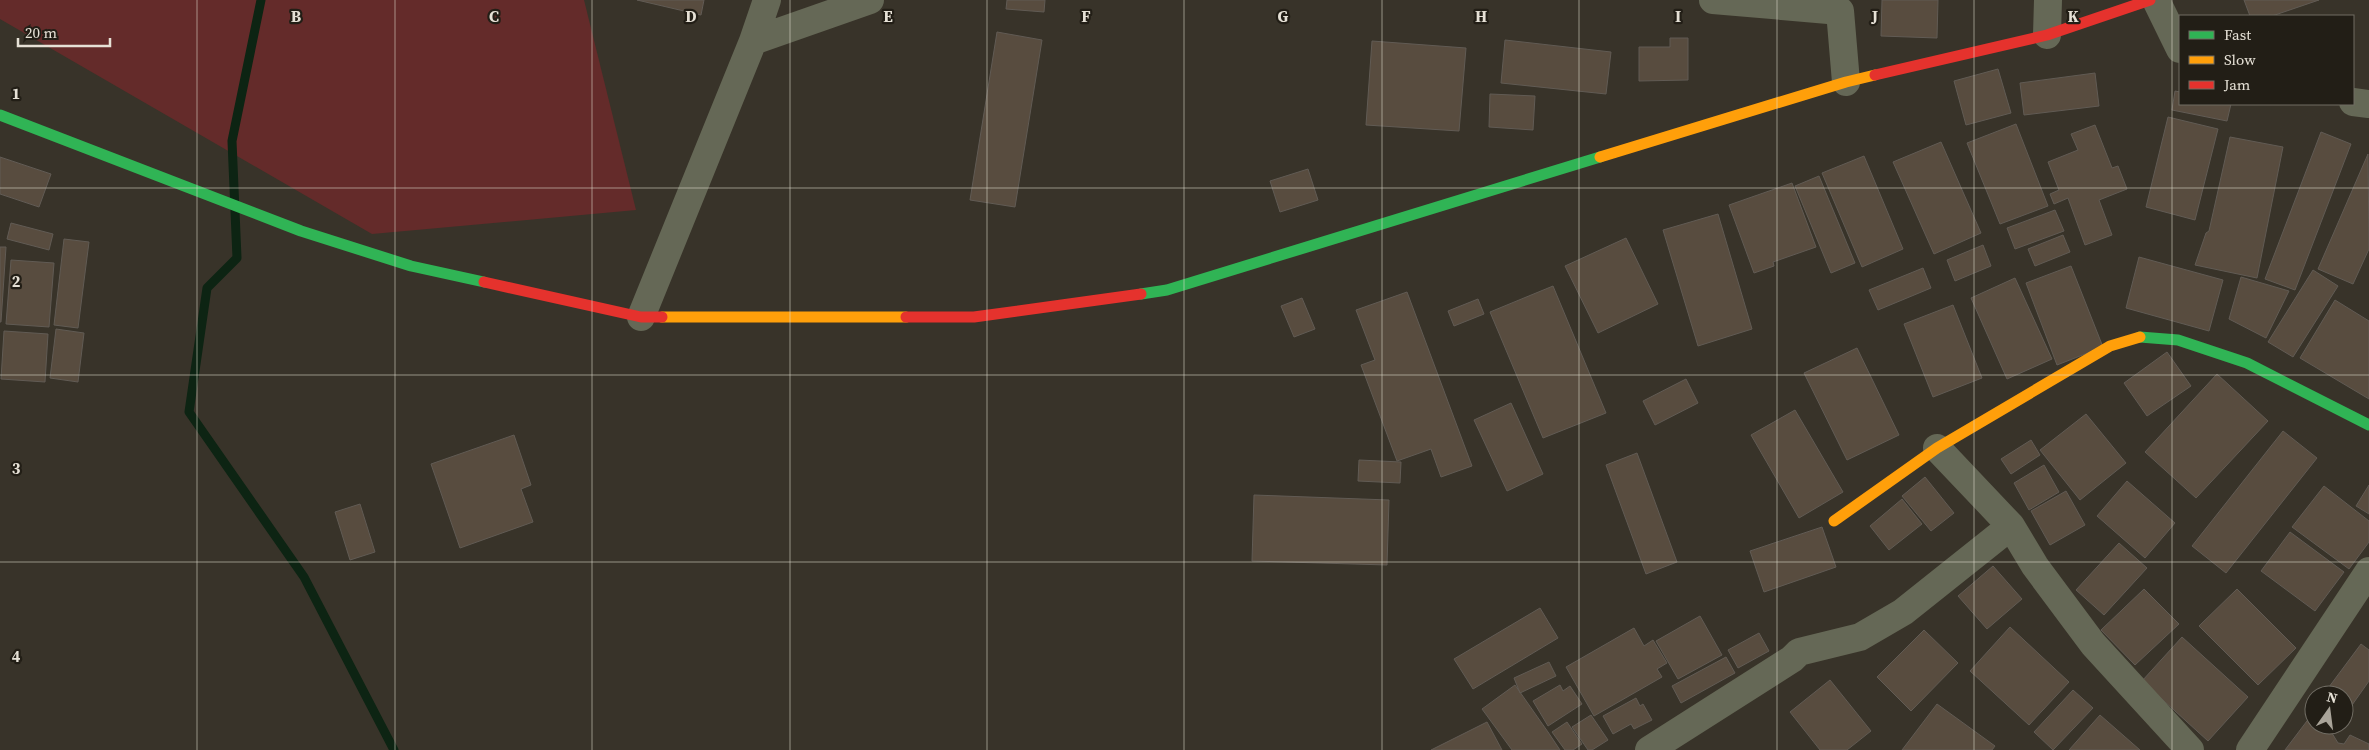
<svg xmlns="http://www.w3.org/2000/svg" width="2369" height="750" font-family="'Source Serif 4',serif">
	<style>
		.green { fill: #642b2a }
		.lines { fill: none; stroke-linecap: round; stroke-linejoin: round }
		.stream { stroke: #0d2413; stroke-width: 9 }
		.building { fill: #584c3f; stroke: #615b54 }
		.street { stroke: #656856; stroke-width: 28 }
		.fast { stroke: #30b455; stroke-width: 11 }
		.slow { stroke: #ff9f0a; stroke-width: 11 }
		.jam { stroke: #e5322d; stroke-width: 11 }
		.grid { fill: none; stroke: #e6e1d6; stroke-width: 1; stroke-opacity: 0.55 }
		.grid-label { font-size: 16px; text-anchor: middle; font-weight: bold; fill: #e6e1d6; stroke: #221e16; stroke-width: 4.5; stroke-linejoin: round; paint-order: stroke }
	</style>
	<rect width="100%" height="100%" fill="#383329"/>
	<!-- green -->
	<path class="green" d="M0 0H584L636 210 372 234 0 19Z"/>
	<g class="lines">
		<!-- stream -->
		<path class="stream" d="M261 0 232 141 237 258 207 288 189 412 304 577 394 750"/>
	</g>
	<!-- building -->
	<path class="building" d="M637 0H704L701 15Z
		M1007 0H1045L1044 12 1006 9Z
		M1882 0H1938L1937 38 1881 36Z
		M2244 0H2319L2272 16H2250Z
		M997 32 1042 40 1015 207 970 200Z
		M1670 38H1688V80L1639 81V47H1670Z
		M1505 40 1611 52 1606 94 1501 83Z
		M1372 41 1466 48 1459 131 1366 125Z
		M1998 69 2011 113 1966 125 1954 81Z
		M2095 73 2099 106 2024 115 2020 83Z
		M2175 91 2180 92V104H2231L2227 121 2172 110Z
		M1490 94 1535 96 1533 130 1489 127Z
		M2168 117 2218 129 2195 220 2146 207Z
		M2016 124 2048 206 2000 224 1967 143Z
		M2095 125 2112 168 2118 166 2127 189 2099 200 2112 235 2085 245 2068 198 2054 204 2050 194 2059 190 2048 162 2078 150 2071 134Z
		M2321 132 2351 144 2295 290 2265 279Z
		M2230 137 2283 147 2257 278 2195 265 2206 233 2209 231Z
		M1941 142 1981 233 1934 254 1893 162Z
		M2368 154 2369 249 2353 284 2318 269Z
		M1864 156 1903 249 1862 267 1822 173Z
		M0 157 51 174 39 207 0 194Z
		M1308 169 1318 200 1280 212 1270 181Z
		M1819 176 1855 263 1831 273 1795 186Z
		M1792 183 1816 247 1773 262 1774 266 1754 273 1729 205Z
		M2055 210 2064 231 2015 249 2007 228Z
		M1718 214 1752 329 1698 346 1663 230Z
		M11 223 53 234 49 250 7 239Z
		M2063 235 2070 252 2035 266 2028 249Z
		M1626 238 1658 304 1598 333 1565 266Z
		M64 239 89 242 78 328 54 325Z
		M1983 245 1991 266 1955 281 1947 260Z
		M0 247H6L1 322H0Z
		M2139 257 2223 280 2209 331 2126 308Z
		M11 260 54 263 49 327 6 324Z
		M2071 266 2103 347 2057 365 2026 283Z
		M1923 268 1931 288 1878 310 1869 290Z
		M2313 270 2338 286 2293 357 2268 342Z
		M2241 277 2289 291 2266 338 2229 319Z
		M2015 278 2052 359 2007 379 1971 298Z
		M1553 286 1606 413 1543 438 1490 312Z
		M1407 292 1472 466 1441 477 1431 449 1397 461 1361 365 1375 360 1356 310Z
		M1302 298 1315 329 1294 337 1281 306Z
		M1478 299 1484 314 1454 326 1448 311Z
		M2335 300 2369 321V399L2300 358Z
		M1953 305 1982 378 1933 397 1904 324Z
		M56 329 84 333 78 382 50 378Z
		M4 331 48 334 45 382 1 379Z
		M1857 348 1899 435 1847 460 1804 373Z
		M2167 352 2191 386 2147 416 2124 383Z
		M2217 374 2268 421 2196 498 2145 452Z
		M1686 379 1698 403 1655 425 1643 401Z
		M1511 403 1543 474 1507 491 1474 420Z
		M1795 410 1843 492 1799 518 1751 435Z
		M2086 414 2126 463 2080 500 2040 450Z
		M2283 431 2317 458 2226 573 2192 546Z
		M514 435 531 485 521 489 533 522 460 548 431 464Z
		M2031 440 2040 455 2011 474 2001 459Z
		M1637 453 1677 562 1646 574 1606 465Z
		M1359 460 1401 462 1400 483 1358 481Z
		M2044 465 2059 492 2029 510 2014 483Z
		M1925 477 1954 513 1931 531 1902 496Z
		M2127 481 2175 523 2145 558 2097 516Z
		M2369 485V514L2356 506Z
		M2324 486 2369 521V542L2349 569 2292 527Z
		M2066 491 2085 525 2050 545 2031 511Z
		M1254 495 1389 500 1387 565 1252 561Z
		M1902 499 1922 524 1889 550 1870 526Z
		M360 504 375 552 350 560 335 512Z
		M1822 527 1836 567 1764 592 1750 551Z
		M2290 532 2344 572 2315 611 2261 571Z
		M2119 543 2147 568 2104 615 2076 590Z
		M1993 566 2022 599 1987 629 1958 596Z
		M2144 589 2179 624 2135 665 2101 630Z
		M2237 589 2296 648 2258 685 2199 626Z
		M1540 608 1558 638 1473 689 1454 659Z
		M1700 616 1722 655 1678 679 1656 641Z
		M2010 627 2069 682 2029 725 1970 671Z
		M1634 628 1644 646 1653 640 1667 663 1657 669 1662 677 1594 716 1566 667Z
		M1924 630 1958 663 1911 711 1877 677Z
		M1759 633 1769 651 1738 668 1728 650Z
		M2182 637 2248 697 2208 741 2142 681Z
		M2361 644 2369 650V681L2345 715 2344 695H2323Z
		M1726 657 1735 673 1681 703 1672 686Z
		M1549 662 1556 676 1520 693 1514 678Z
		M1830 680 1871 731 1847 750H1820L1790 712Z
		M1515 685 1548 732 1560 750H1512L1482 709Z
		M1560 685 1563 691 1570 686 1582 704 1548 726 1533 701Z
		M2073 690 2093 708 2053 750 2034 732Z
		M1636 698 1640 706 1643 704 1652 720 1634 729 1631 724 1613 734 1603 716Z
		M1937 704 1995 746 1992 750H1902Z
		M2313 713 2314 725H2327L2338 743 2344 744 2350 735 2369 744V750H2285Z
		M1591 715 1608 740 1592 750H1588L1572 727Z
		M2100 715 2140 750H2069Z
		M1487 722 1502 750H1431Z
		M1567 722 1582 744 1573 750H1565L1552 732Z"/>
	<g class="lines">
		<!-- street -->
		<path class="street" d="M1713 0 1840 11 1846 82
			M2156 0 2180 49
			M2047 35 2048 0
			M753 41 870 0
			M2353 102 2369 104
			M641 317 753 41 767 0
			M1937 448 2011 526 2035 566 2093 644 2190 750
			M1649 750 1792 659 1799 652 1860 637 1903 612 2011 526
			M2250 750 2369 571"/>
		<!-- fast -->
		<path class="fast" d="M0 115 301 231 411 266 484 282
			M1141 294 1167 290 1600 157
			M2140 337 2178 340 2247 363 2369 425"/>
		<!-- slow -->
		<path class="slow" d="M1600 157 1846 82 1875 75
			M662 317H906
			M1834 521 1937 448 2110 346 2140 337"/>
		<!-- jam -->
		<path class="jam" d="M1875 75 2047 35 2150 0
			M484 282 641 317H662
			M906 317H974L1141 294"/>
	</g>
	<!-- grid -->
	<path class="grid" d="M197 0V750M395 0V750M592 0V750M790 0V750M987 0V750M1184 0V750M1382 0V750M1579 0V750M1777 0V750M1974 0V750M2172 0V750M0 188H2369M0 375H2369M0 562H2369"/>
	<g class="grid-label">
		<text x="296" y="22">B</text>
		<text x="494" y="22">C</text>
		<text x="691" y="22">D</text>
		<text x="888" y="22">E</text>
		<text x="1086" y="22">F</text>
		<text x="1283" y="22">G</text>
		<text x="1481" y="22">H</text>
		<text x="1678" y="22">I</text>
		<text x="1875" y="22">J</text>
		<text x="2073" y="22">K</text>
		<text x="16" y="99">1</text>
		<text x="16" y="287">2</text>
		<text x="16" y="474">3</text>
		<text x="16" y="662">4</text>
	</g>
	<!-- legend -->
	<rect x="2179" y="15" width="175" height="90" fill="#221e16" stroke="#706c63"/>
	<rect x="2189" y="31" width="25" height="8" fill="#30b455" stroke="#706c63"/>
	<text x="2224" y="40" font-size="15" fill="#e6e1d6">Fast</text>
	<rect x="2189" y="56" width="25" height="8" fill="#ff9f0a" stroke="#706c63"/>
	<text x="2224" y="65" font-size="15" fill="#e6e1d6">Slow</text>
	<rect x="2189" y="81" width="25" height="8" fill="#e5322d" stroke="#706c63"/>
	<text x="2224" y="90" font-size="15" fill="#e6e1d6">Jam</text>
	<!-- north arrow -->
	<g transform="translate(2329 710) rotate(14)"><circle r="24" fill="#221e16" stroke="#706c63"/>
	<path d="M0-4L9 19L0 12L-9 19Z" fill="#a9a499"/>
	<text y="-8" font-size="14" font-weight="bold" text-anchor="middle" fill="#e6e1d6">N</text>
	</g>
	<!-- scale -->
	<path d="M18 38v8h92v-8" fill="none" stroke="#e6e1d6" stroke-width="2.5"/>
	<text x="25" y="38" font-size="15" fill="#e6e1d6" stroke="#221e16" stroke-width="4" paint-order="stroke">20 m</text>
</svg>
